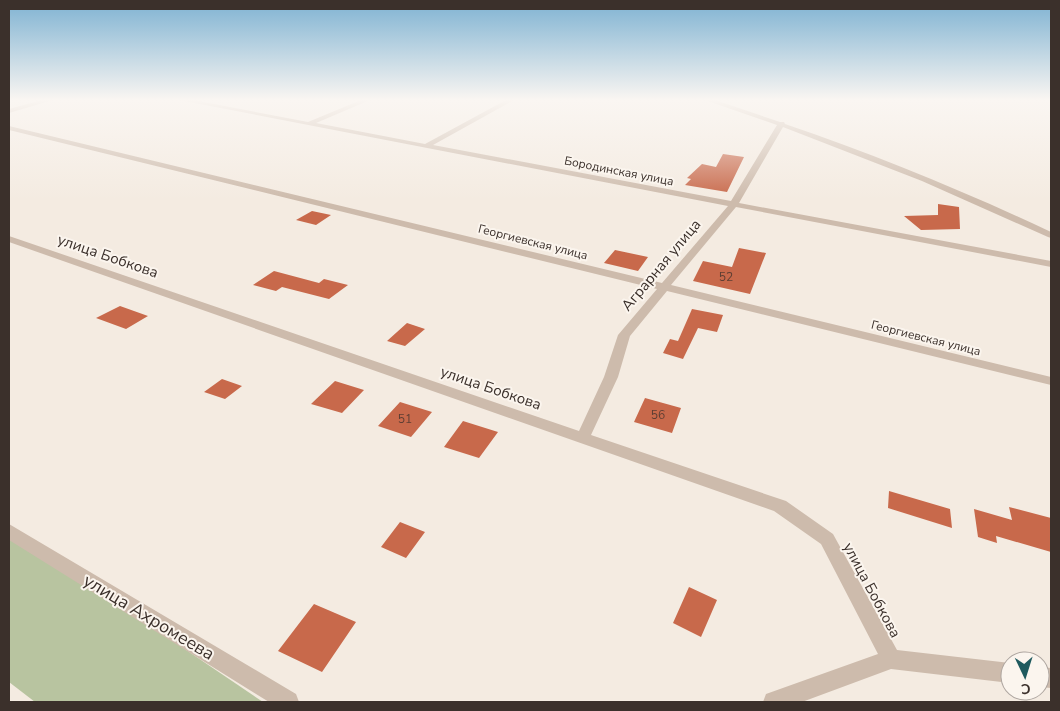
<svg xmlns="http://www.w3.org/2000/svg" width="1060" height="711" font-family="'Nunito Sans',sans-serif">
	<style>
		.green { fill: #b8c4a0 }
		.building { fill: #c8694b }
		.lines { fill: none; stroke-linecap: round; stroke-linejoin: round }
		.path { stroke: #b9a596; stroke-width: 2; stroke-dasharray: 1 1; stroke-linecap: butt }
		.street { fill: #cdbbac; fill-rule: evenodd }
		.labels { text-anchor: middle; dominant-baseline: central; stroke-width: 4; stroke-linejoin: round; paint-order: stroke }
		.far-street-label { font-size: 12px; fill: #3b302b; stroke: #fbf5ee }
		.number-label { font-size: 12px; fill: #5e3e33 }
		.street-label { font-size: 15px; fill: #3b302b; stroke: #fbf5ee }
		.near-street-label { font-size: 18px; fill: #3b302b; stroke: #fbf5ee }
	</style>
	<rect width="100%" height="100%" fill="#f4ebe1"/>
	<!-- green -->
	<path class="green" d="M9 530 263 702H35L9 682Z"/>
	<!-- building -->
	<path class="building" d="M723 154 744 157 727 192 685 185 691 179 687 178 702 164 716 167Z
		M938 204 959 207 960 229 921 230 904 216 938 215Z
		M312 211 331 215 316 225 296 220Z
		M739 248 766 253 750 294 693 281 703 261 732 267Z
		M615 250 648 257 638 271 604 263Z
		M274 271 319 283 324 279 348 285 329 299 282 287 276 291 253 285Z
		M120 306 148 316 126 329 96 318Z
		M692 309 723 315 717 332 698 328 683 359 663 353 670 339 678 341Z
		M407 323 425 329 405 346 387 341Z
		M222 379 242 386 225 399 204 392Z
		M335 381 364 390 342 413 311 404Z
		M645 398 681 408 672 433 634 422Z
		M400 402 432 412 411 437 378 426Z
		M463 421 498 432 479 458 444 447Z
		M889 491 950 509 952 528 888 508Z
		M1009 507 1051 518V552L996 536 997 543 978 537 974 509 1012 520Z
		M400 522 425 532 406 558 381 547Z
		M689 587 717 600 701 637 673 623Z
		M314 604 356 622 322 672 278 651Z"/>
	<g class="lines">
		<!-- path -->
		<path class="path" d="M1049 100 1051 101"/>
		<!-- street -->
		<path class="street" d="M42 100H53L9 113V109Z
			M179 100H193L308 122 361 100H370L316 123 425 144 506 100H514L433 145 731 201 777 125 705 100H715L780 122H784L785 124C876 155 964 191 1051 232V238L1048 237 922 181 783 127 739 203 1051 261V267L736 207 671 285 1051 377V385L667 291 630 336 618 377 591 435 786 501 833 534 897 650 1010 663V683L891 669 802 702H763L766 694 878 654 821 544 774 511 9 242V236L579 431 604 377 618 335 657 289 9 130V126L662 283 728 206Z
			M9 524 296 694 299 702H269L9 540Z
			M1040 667 1051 668V688L1040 687Z"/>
	</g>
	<!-- sky -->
	<linearGradient id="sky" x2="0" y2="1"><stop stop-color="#7eb2d2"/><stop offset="0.5" stop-color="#faf6f2"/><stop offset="1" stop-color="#faf6f2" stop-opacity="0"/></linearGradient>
	<rect width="1060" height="200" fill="url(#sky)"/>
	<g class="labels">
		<!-- far-street labels -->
		<g class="far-street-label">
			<text transform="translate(619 171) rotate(11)">Бородинская улица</text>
			<text transform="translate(533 242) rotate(14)">Георгиевская улица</text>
			<text transform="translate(926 338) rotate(14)">Георгиевская улица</text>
		</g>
		<!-- number labels -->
		<g class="number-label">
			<text x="726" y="277">52</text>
			<text x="658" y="415">56</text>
			<text x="405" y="419">51</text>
		</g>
		<!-- street labels -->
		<g class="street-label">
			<text transform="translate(108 256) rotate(19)">улица Бобкова</text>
			<text transform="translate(661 265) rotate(-50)">Аграрная улица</text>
			<text transform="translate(491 388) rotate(19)">улица Бобкова</text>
			<text transform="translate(872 590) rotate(62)">улица Бобкова</text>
		</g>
		<!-- near-street labels -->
		<g class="near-street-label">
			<text transform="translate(149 617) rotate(31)">улица Ахромеева</text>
		</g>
	</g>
	<!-- border -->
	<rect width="1060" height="711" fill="none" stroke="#3b302b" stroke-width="20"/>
	<!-- north arrow -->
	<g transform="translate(1025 676) rotate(176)"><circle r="24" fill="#fbf5ee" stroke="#aea6a0"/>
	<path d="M0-4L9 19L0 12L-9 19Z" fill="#1f5a5e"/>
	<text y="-8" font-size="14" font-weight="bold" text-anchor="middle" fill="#3b302b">С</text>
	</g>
</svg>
